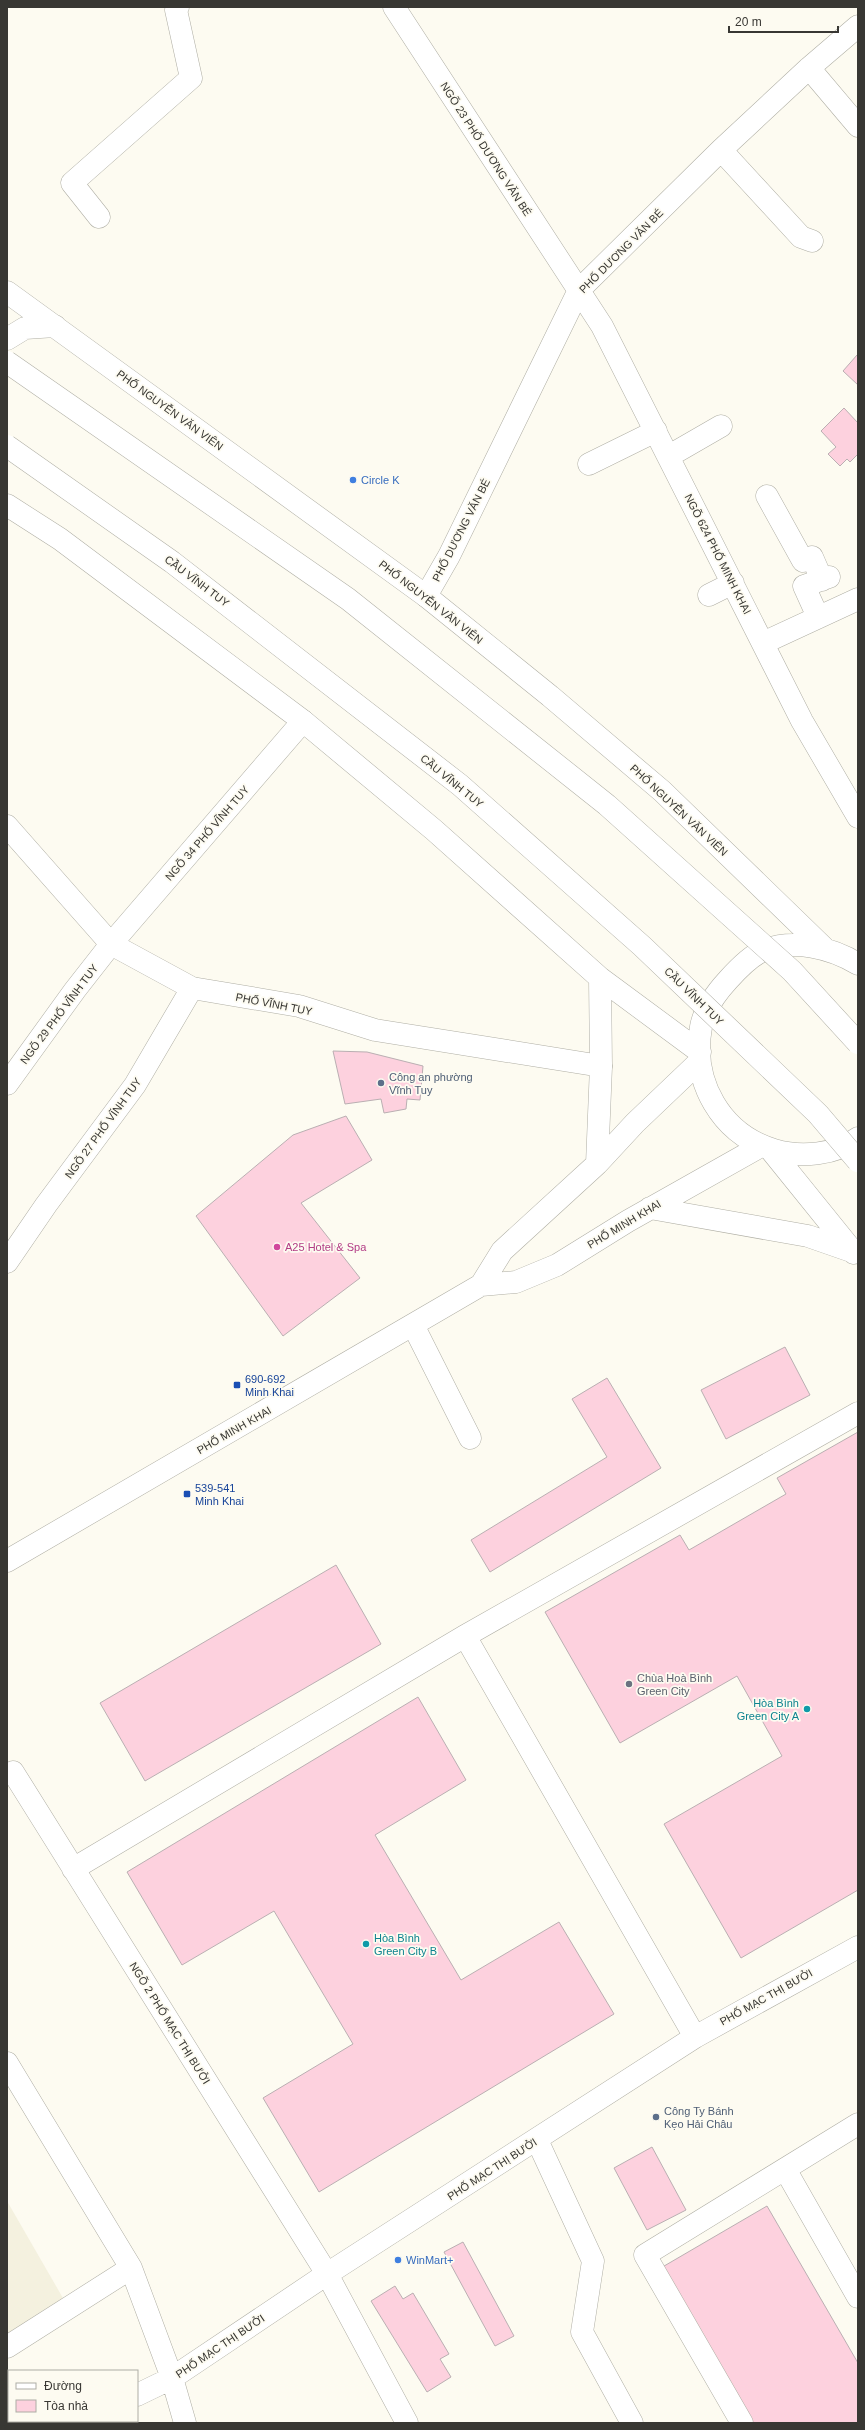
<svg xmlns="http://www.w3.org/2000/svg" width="865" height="2430" font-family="Arial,sans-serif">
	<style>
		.built { fill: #f4f1df }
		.building { fill: #fdd1de; stroke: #baafb2 }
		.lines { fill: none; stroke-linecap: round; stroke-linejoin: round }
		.minor-casing { stroke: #afaea4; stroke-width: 23 }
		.major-casing { stroke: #afaea4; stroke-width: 23 }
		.minor { stroke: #fff; stroke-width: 22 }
		.major { stroke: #fff; stroke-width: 22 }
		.highway-bridge-casing { stroke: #afaea4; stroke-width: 23; stroke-linecap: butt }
		.highway-bridge { stroke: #fff; stroke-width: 22 }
		.shop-dot { fill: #3f7fe0; stroke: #fdfbf1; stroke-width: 1.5 }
		.service-dot { fill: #5c6f8a; stroke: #fdfbf1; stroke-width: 1.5 }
		.hotel-dot { fill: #d1479c; stroke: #fdfbf1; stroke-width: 1.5 }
		.transit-dot { fill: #1a4fb4; stroke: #fdfbf1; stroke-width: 1.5 }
		.worship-dot { fill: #6b7280; stroke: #fdfbf1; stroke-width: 1.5 }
		.culture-dot { fill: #0f9aa8; stroke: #fdfbf1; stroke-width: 1.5 }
		.labels { text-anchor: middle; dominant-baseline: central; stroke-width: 3.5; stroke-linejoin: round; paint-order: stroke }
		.street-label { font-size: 11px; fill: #383733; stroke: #fdfbf1 }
		.shop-label { font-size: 11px; fill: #366cbe; stroke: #fdfbf1; text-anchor: start }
		.service-label { font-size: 11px; fill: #4e5e75; stroke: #fdfbf1; text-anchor: start }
		.hotel-label { font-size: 11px; fill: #b23c85; stroke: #fdfbf1; text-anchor: start }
		.transit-label { font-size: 11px; fill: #164399; stroke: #fdfbf1; text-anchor: start }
		.worship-label { font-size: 11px; fill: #5b616d; stroke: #fdfbf1; text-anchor: start }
		.culture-label { font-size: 11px; fill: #0d838f; stroke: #fdfbf1; text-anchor: end }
	</style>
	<rect width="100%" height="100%" fill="#fdfbf1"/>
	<!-- built -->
	<path class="built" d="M7 2201 71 2312 7 2349Z"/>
	<!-- building -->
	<path class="building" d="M857 355 858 356V385L843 371Z
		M844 408 858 423V454L850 462 847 459 840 466 828 454 836 447 821 431Z
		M333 1051 367 1052 423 1066 420 1100 407 1099 406 1109 384 1113 381 1099 345 1104Z
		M346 1116 372 1160 301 1203 360 1278 283 1336 196 1216 293 1135Z
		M785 1347 810 1395 726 1439 701 1390Z
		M607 1378 661 1468 490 1572 471 1540 607 1457 572 1399Z
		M858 1432V1890L741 1958 664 1824 782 1756 737 1676 620 1743 545 1612 680 1535 689 1550 786 1494 777 1478Z
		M336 1565 381 1644 145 1781 100 1703Z
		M418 1697 466 1780 375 1835 461 1980 559 1922 614 2014 319 2192 263 2098 353 2044 274 1911 182 1965 127 1872Z
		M652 2147 686 2210 647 2230 614 2168Z
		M767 2206 858 2363V2423H748L659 2269Z
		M463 2242 514 2336 495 2346 444 2252Z
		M395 2286 403 2299 413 2293 449 2354 440 2359 451 2377 427 2392 371 2301Z"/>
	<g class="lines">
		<!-- minor casing -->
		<g class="minor-casing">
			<path id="minor" d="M394 7 602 326 802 721 858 817
				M809 68 858 126
				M721 150 801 237 812 241
				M99 217 72 183 191 78 176 10 178 7
				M669 456 721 426
				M589 464 656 431
				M767 496 803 561 812 557 822 580
				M709 595 733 583
				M426 596 449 556 579 290 721 150 809 68 858 26
				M818 617 804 586 829 577
				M763 643 858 599
				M7 826 111 944 192 988 299 1006 375 1030 601 1066
				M7 1084 75 990 111 944 303 721
				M7 1262 46 1205 135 1085 192 988
				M414 1327 470 1438
				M465 1636 695 2037
				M13 1772 327 2274 407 2423
				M73 1869 465 1636 858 1413
				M7 2063 131 2268 172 2378 185 2423
				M537 2140 593 2261 582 2332 632 2423
				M785 2169 858 2297
				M7 2347 131 2268
				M137 2395 172 2378 327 2274 695 2037 858 1947
				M80 2423 85 2421
				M742 2423 645 2255 858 2124"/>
		</g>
		<!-- major casing -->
		<g class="major-casing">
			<path id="major" d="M7 292 426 596 550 696 662 791 825 949
				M7 339 25 328 55 326
				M7 505 60 539 303 721 434 830 600 978 700 1052
				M858 964C832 948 793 938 762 951 749 957 737 970 728 980 716 993 704 1010 701 1027 691 1082 721 1134 774 1150 801 1158 835 1155 858 1138
				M770 1149 854 1253
				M597 1164 601 1066 600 978
				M650 1208 808 1236 854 1252
				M481 1285 502 1251 597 1164 635 1123 699 1062
				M7 1561 481 1285 516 1282 557 1265 628 1221 761 1146"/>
		</g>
		<!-- minor -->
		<use href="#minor" class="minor"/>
		<!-- major -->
		<use href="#major" class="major"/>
		<!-- highway-bridge casing -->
		<g class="highway-bridge-casing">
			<path id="highway-bridge" d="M7 362 348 599 607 805 792 971 858 1043
				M7 446 172 562 460 785 642 946 818 1114 858 1161"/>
		</g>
		<!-- highway-bridge -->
		<use href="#highway-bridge" class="highway-bridge"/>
	</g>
	<!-- markers -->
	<g class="shop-dot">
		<circle cx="353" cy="480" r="4"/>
		<circle cx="398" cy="2260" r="4"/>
	</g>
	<g class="service-dot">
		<circle cx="381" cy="1083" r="4"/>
		<circle cx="656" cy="2117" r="4"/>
	</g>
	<circle class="hotel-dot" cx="277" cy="1247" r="4"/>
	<g class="transit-dot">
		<rect x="233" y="1381" width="8" height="8" rx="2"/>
		<rect x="183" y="1490" width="8" height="8" rx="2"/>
	</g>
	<circle class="worship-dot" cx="629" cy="1684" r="4"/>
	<g class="culture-dot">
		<circle cx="807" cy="1709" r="4"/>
		<circle cx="366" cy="1944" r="4"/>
	</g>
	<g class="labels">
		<!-- street labels -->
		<g class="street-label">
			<text transform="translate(486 149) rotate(57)">NGÕ 23 PHỐ DƯƠNG VĂN BÉ</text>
			<text transform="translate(621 251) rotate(-45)">PHỐ DƯƠNG VĂN BÉ</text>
			<text transform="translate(170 410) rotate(36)">PHỐ NGUYỄN VĂN VIÊN</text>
			<text transform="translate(461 530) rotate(-63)">PHỐ DƯƠNG VĂN BÉ</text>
			<text transform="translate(718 554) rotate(63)">NGÕ 624 PHỐ MINH KHAI</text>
			<text transform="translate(197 581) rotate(37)">CẦU VĨNH TUY</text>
			<text transform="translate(431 602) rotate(38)">PHỐ NGUYỄN VĂN VIÊN</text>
			<text transform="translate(452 781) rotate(39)">CẦU VĨNH TUY</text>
			<text transform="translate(679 810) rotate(43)">PHỐ NGUYỄN VĂN VIÊN</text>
			<text transform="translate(207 833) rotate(-49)">NGÕ 34 PHỐ VĨNH TUY</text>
			<text transform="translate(694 996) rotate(44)">CẦU VĨNH TUY</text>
			<text transform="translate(274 1004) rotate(11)">PHỐ VĨNH TUY</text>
			<text transform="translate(59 1014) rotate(-53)">NGÕ 29 PHỐ VĨNH TUY</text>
			<text transform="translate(103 1128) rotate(-54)">NGÕ 27 PHỐ VĨNH TUY</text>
			<text transform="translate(624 1224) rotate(-31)">PHỐ MINH KHAI</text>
			<text transform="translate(234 1430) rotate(-30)">PHỐ MINH KHAI</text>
			<text transform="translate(766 1997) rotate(-29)">PHỐ MẠC THỊ BƯỞI</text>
			<text transform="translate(170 2023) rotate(58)">NGÕ 2 PHỐ MẠC THỊ BƯỞI</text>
			<text transform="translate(492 2169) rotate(-33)">PHỐ MẠC THỊ BƯỞI</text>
			<text transform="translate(220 2346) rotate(-34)">PHỐ MẠC THỊ BƯỞI</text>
		</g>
		<!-- shop labels -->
		<g class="shop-label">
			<text x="361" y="480">Circle K</text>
			<text x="406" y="2260">WinMart+</text>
		</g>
		<!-- service labels -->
		<g class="service-label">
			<text x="389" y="1077">Công an phường<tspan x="389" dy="13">Vĩnh Tuy</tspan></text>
			<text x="664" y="2111">Công Ty Bánh<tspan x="664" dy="13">Kẹo Hải Châu</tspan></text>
		</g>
		<!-- hotel labels -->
		<g class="hotel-label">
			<text x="285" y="1247">A25 Hotel &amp; Spa</text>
		</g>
		<!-- transit labels -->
		<g class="transit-label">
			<text x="245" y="1379">690-692<tspan x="245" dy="13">Minh Khai</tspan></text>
			<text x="195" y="1488">539-541<tspan x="195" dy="13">Minh Khai</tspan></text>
		</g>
		<!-- worship labels -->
		<g class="worship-label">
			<text x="637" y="1678">Chùa Hoà Bình<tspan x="637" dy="13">Green City</tspan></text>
		</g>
		<!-- culture labels -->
		<g class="culture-label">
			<text x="799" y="1703">Hòa Bình<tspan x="799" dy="13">Green City A</tspan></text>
			<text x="374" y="1938" text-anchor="start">Hòa Bình<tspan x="374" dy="13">Green City B</tspan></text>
		</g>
	</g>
	<!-- border -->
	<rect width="865" height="2430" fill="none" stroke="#383733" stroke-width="16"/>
	<!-- legend -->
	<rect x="8" y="2370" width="130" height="52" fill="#fdfbf1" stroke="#aeada5"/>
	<rect x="16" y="2383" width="20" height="6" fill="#ffffff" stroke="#aeada5"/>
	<text x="44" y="2390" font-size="12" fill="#383733">Đường</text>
	<rect x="16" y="2400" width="20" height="12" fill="#fdd1de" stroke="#aeada5"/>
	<text x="44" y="2410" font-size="12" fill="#383733">Tòa nhà</text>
	<!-- scale -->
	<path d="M729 26v6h109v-6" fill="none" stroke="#383733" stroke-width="2"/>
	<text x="735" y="26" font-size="12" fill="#383733" stroke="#fdfbf1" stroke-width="3" paint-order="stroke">20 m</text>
</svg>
